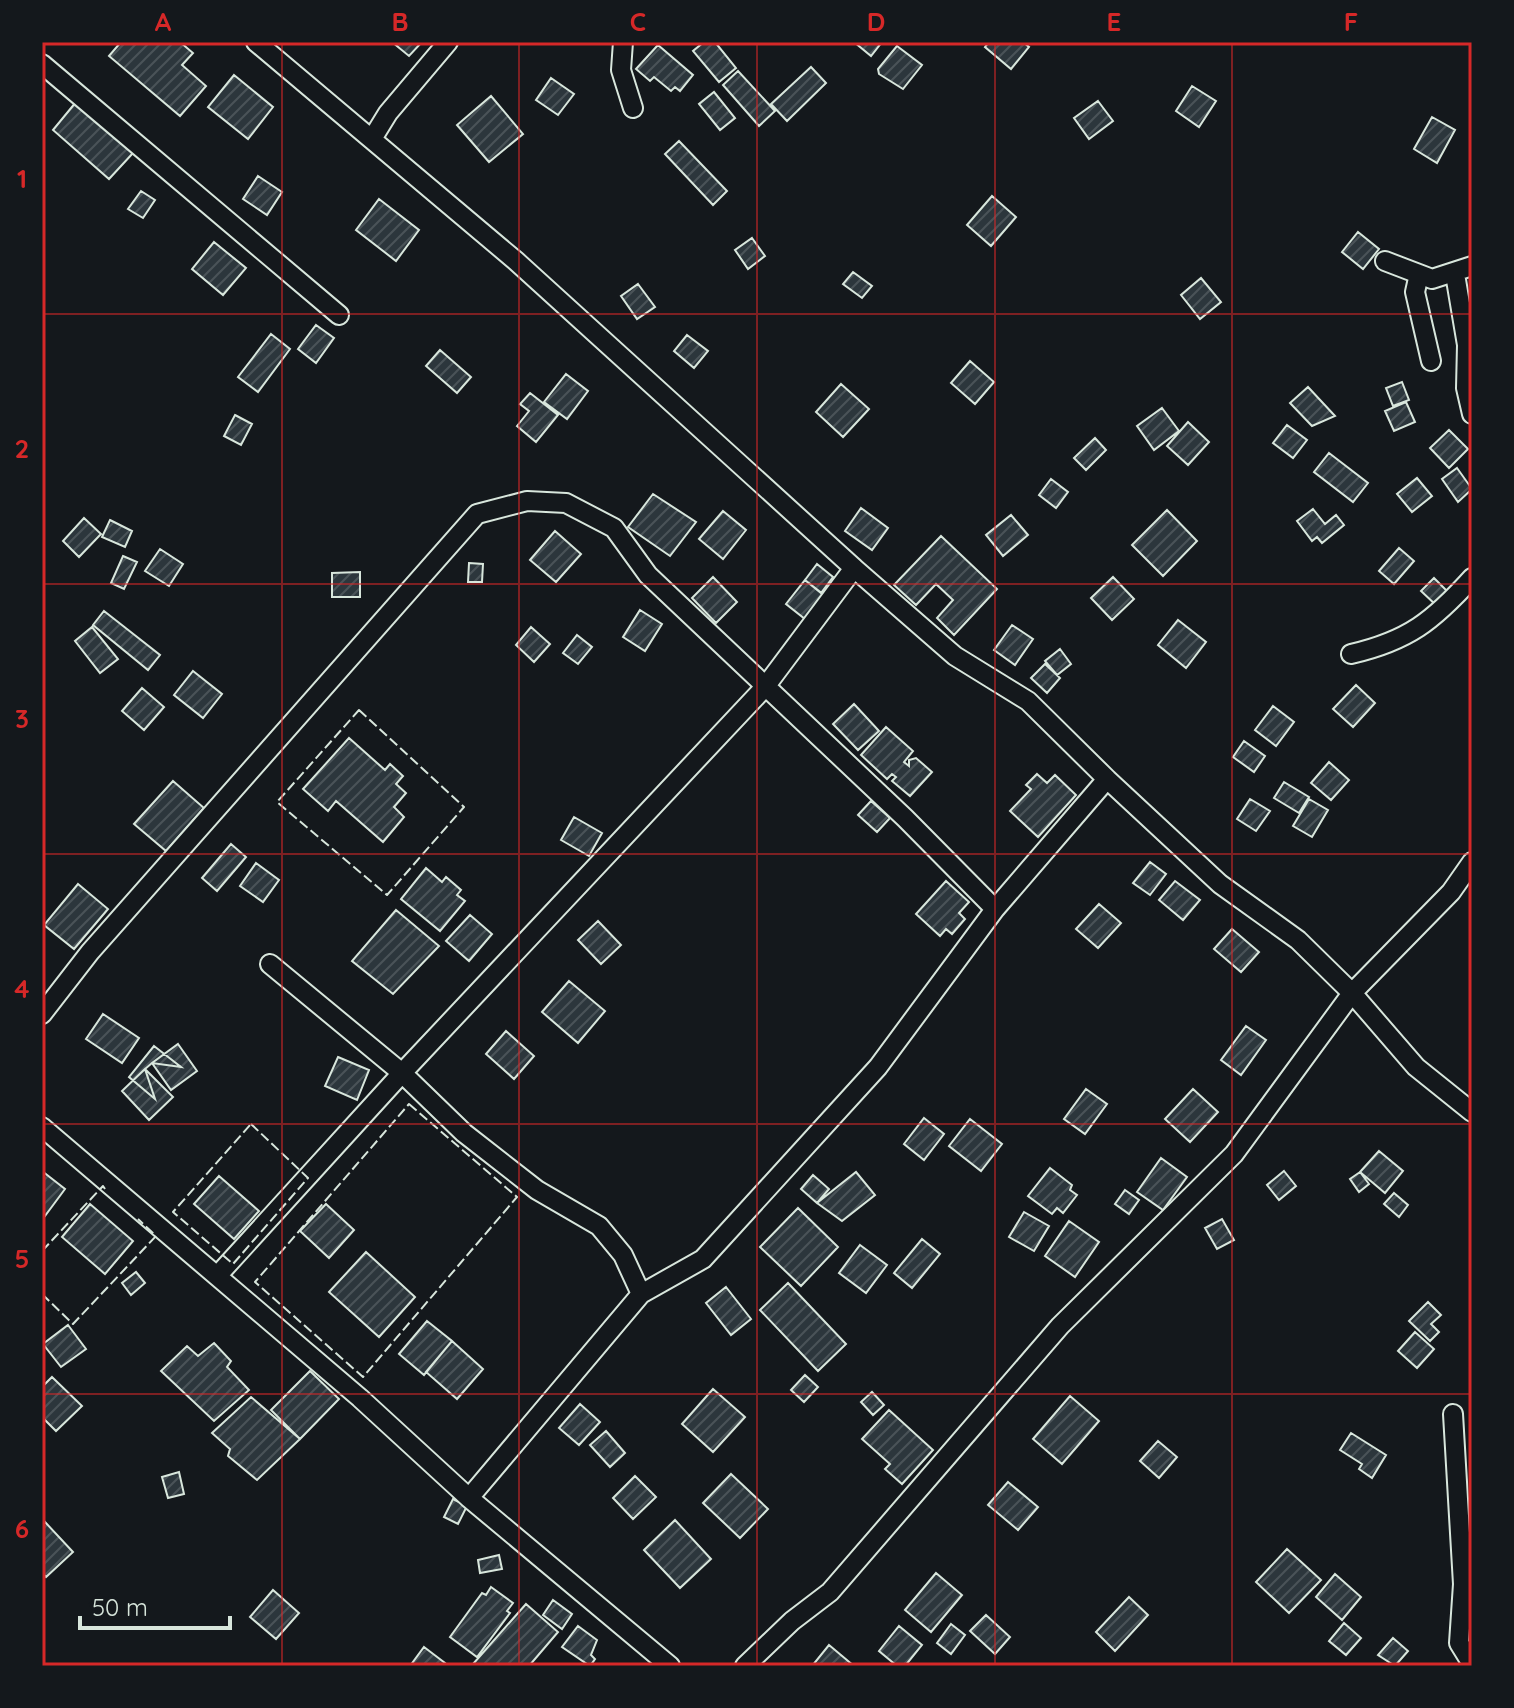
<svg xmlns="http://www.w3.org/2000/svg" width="1514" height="1708" font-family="Quicksand,sans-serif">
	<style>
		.building { fill: url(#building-hatch); stroke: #d8e6dc; stroke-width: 2 }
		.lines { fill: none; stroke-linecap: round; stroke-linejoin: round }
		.minor-casing { stroke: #d8e6dc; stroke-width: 22 }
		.minor { stroke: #14181c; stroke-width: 18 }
		.fence { stroke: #d8e6dc; stroke-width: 2; stroke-dasharray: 10 4; stroke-linecap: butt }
		.grid { fill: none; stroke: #d62828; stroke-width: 2; stroke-opacity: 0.55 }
		.neatline { fill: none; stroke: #d62828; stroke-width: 3 }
		.grid-label { font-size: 26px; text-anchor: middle; font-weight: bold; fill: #d62828 }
	</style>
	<defs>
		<pattern id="building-hatch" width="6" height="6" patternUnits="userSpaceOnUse" patternTransform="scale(2)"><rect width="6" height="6" fill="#2c363c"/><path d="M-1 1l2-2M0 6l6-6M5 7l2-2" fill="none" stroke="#4a5358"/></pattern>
	</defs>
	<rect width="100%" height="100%" fill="#14181c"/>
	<!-- building -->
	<path class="building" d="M121 42H180L193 53 182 65 206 86 180 116 109 56Z
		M392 42H422L409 56Z
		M704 42H715L736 68 719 82 693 51Z
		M854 42H882L871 56Z
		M989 42H1023L1029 47 1011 69 985 47Z
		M658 45 693 75 680 91 675 87 671 91 654 77 650 81 636 69Z
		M897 46 922 65 903 89 879 74 878 69Z
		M811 67 826 83 787 121 771 104Z
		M738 71 775 111 759 126 723 85Z
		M234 75 273 107 248 139 208 107Z
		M551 78 574 94 558 115 536 100Z
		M1192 86 1216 101 1199 127 1176 111Z
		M714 92 735 118 720 130 699 104Z
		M491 96 523 134 489 162 457 125Z
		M1098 101 1113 121 1089 139 1074 118Z
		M76 102 133 153 109 179 53 130Z
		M1432 117 1455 130 1437 163 1414 149Z
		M679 141 727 191 713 205 665 154Z
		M258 176 282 192 267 215 243 199Z
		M141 191 155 200 143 218 128 209Z
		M992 196 1016 217 991 246 967 225Z
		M379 199 419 230 396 261 356 230Z
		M1358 232 1379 249 1363 269 1342 252Z
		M752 238 765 256 748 269 735 250Z
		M214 242 246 268 223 295 192 269Z
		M853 272 872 286 862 298 843 284Z
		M1201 278 1221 302 1200 319 1181 295Z
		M638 284 655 307 637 319 621 296Z
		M316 325 334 338 316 363 298 349Z
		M271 334 290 349 258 392 238 377Z
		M687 335 708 351 694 368 674 351Z
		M440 350 471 377 457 393 426 366Z
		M970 361 994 382 975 404 951 383Z
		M566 374 588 391 567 419 544 402Z
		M1402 382 1409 400 1393 406 1386 388Z
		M841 384 869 409 843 437 816 412Z
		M1308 387 1335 416 1312 426 1290 403Z
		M530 393 558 415 536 442 517 426 529 411 520 404Z
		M1406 402 1415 422 1394 431 1385 411Z
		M1162 408 1179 431 1154 450 1137 426Z
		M235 415 252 424 241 445 224 436Z
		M1188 422 1209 442 1188 465 1167 446Z
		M1287 425 1307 440 1293 458 1273 443Z
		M1449 430 1468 449 1449 468 1430 448Z
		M1095 438 1106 450 1086 470 1074 458Z
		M1329 453 1368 483 1353 502 1314 472Z
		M1457 468 1472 489 1458 502 1442 479Z
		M1417 478 1432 496 1412 512 1397 494Z
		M1051 479 1068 492 1056 508 1039 495Z
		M653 494 696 522 670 556 628 527Z
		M861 508 888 528 872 550 845 531Z
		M1313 509 1325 524 1336 515 1344 525 1322 543 1317 537 1312 541 1297 521Z
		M1167 510 1197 541 1163 576 1132 545Z
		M723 511 746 530 723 559 699 539Z
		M1011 515 1028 535 1003 556 986 535Z
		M84 518 101 534 79 557 63 541Z
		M110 520 132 531 125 547 102 537Z
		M555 531 581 554 556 582 530 560Z
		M941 536 997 589 954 635 937 618 953 600 936 584 916 605 894 585Z
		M1399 548 1414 561 1394 584 1379 571Z
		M160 549 183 564 169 586 145 571Z
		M123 556 137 562 124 589 111 583Z
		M469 563 483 564 482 582H468Z
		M817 564 833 577 821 593 805 580Z
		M360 572V597H332V573Z
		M713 577 737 602 716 623 692 598Z
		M1113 577 1134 599 1112 620 1091 598Z
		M1434 578 1449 593 1437 606 1421 591Z
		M805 580 824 595 805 619 786 604Z
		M640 610 662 624 645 651 623 637Z
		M104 611 160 655 148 670 93 625Z
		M1178 620 1206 642 1186 668 1158 645Z
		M1012 625 1033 639 1015 665 994 650Z
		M92 627 118 659 100 673 75 641Z
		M531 627 550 644 534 662 516 645Z
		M577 635 592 647 578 664 563 653Z
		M1060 649 1071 664 1057 675 1045 661Z
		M1045 664 1060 678 1047 693 1031 678Z
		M193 671 222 694 203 718 174 695Z
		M1356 685 1375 703 1353 727 1333 709Z
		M142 688 164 707 144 730 122 711Z
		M854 704 879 731 858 750 833 724Z
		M1273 706 1294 722 1276 746 1255 730Z
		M886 727 913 751 904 762 909 766V760L916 758 932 772 910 796 892 781 896 777 892 774 887 779 861 755Z
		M349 738 385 770 390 764 403 776 396 784 406 793 394 807 404 817 383 842 336 801 328 811 303 789Z
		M1244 741 1265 756 1254 772 1233 757Z
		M1329 762 1349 780 1331 800 1311 783Z
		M1037 774 1047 783 1055 775 1076 795 1038 837 1010 811 1031 789 1026 785Z
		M173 781 204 808 166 851 134 824Z
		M1284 782 1309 797 1299 813 1274 798Z
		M1250 799 1270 811 1256 831 1237 819Z
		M1309 799 1328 810 1312 837 1293 826Z
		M871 801 890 818 877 832 858 815Z
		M574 817 602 833 589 856 561 840Z
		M231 844 246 857 217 891 202 878Z
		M1150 862 1166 874 1150 895 1133 883Z
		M256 863 279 880 263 902 240 886Z
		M426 868 442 882 446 877 461 890 457 895 465 901 440 931 401 899Z
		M946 881 969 902 959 913 965 919 952 934 946 929 940 936 916 914Z
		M1175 881 1200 900 1183 920 1159 900Z
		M78 884 108 909 74 949 44 925Z
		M1099 904 1121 923 1098 948 1076 929Z
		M396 910 439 946 393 994 352 961Z
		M470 915 492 934 469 961 446 941Z
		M598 921 621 945 601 964 578 940Z
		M1232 929 1259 952 1241 972 1214 949Z
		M569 981 605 1011 578 1043 542 1012Z
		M103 1014 139 1038 122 1063 86 1039Z
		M1246 1026 1266 1040 1241 1075 1221 1060Z
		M506 1031 534 1056 514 1079 486 1054Z
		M178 1044 197 1071 171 1090 152 1063Z
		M154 1046 181 1067 152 1063 145 1069 155 1099 129 1077Z
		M338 1057 369 1070 357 1100 325 1086Z
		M145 1069 173 1097 149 1120 122 1091Z
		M1086 1089 1107 1104 1085 1134 1064 1119Z
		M1193 1089 1218 1112 1190 1142 1165 1119Z
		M924 1118 944 1134 924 1160 904 1144Z
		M970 1119 1002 1144 981 1171 949 1146Z
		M1379 1151 1403 1171 1385 1193 1360 1172Z
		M1161 1158 1187 1177 1163 1210 1137 1192Z
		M1050 1168 1072 1185 1070 1190 1077 1195 1063 1213 1057 1208 1052 1214 1028 1196Z
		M42 1171 65 1189 42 1220Z
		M1284 1171 1296 1186 1279 1200 1267 1185Z
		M856 1172 875 1195 842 1221 817 1203Z
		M1360 1172 1369 1184 1359 1192 1350 1179Z
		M813 1175 829 1189 817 1203 801 1189Z
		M219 1176 259 1211 234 1239 194 1204Z
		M1125 1190 1139 1200 1129 1214 1115 1204Z
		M1394 1193 1408 1205 1399 1217 1384 1204Z
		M90 1204 133 1241 105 1274 62 1237Z
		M326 1204 354 1230 329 1258 300 1231Z
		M798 1208 838 1247 801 1286 760 1247Z
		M1024 1212 1049 1226 1034 1251 1009 1237Z
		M1222 1219 1234 1240 1217 1249 1205 1228Z
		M1069 1221 1099 1242 1075 1277 1045 1256Z
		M922 1239 940 1254 912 1288 894 1273Z
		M860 1245 887 1265 866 1293 839 1273Z
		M366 1252 415 1297 379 1337 329 1292Z
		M136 1272 145 1283 131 1295 122 1283Z
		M788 1283 846 1344 818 1371 760 1310Z
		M726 1287 751 1319 731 1335 706 1303Z
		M1428 1302 1441 1315 1431 1324 1439 1332 1430 1341 1409 1321Z
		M427 1321 452 1341 424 1375 399 1354Z
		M68 1325 86 1349 61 1367 43 1344Z
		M1415 1332 1434 1349 1417 1368 1398 1351Z
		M452 1341 483 1369 457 1399 426 1372Z
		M214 1343 231 1361 227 1367 249 1390 214 1421 161 1371 187 1346 198 1356Z
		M310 1371 339 1399 300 1439 271 1410Z
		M805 1375 818 1387 804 1402 791 1390Z
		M52 1377 82 1406 56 1431 42 1417V1387Z
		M713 1389 745 1417 713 1452 682 1424Z
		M872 1392 884 1405 873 1415 861 1402Z
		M1070 1396 1099 1421 1062 1464 1033 1439Z
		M251 1397 300 1439 257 1480 228 1456 230 1449 212 1433Z
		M580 1404 600 1422 579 1445 559 1428Z
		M889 1410 933 1450 902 1484 885 1469 890 1464 862 1439Z
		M606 1431 625 1453 610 1467 590 1445Z
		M1351 1433 1386 1455 1372 1478 1359 1469 1362 1464 1340 1450Z
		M1158 1441 1177 1457 1159 1478 1140 1461Z
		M179 1472 184 1494 168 1498 162 1477Z
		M731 1474 768 1509 740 1538 703 1503Z
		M635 1476 656 1497 633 1519 613 1498Z
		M1008 1482 1038 1507 1018 1530 988 1505Z
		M453 1499 467 1506 458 1524 444 1517Z
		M675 1520 711 1559 680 1588 644 1550Z
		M45 1522 73 1552 46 1577 42 1573V1525Z
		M1287 1549 1321 1580 1289 1613 1256 1582Z
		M499 1555 502 1569 480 1573 478 1560Z
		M936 1573 962 1595 931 1632 905 1610Z
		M1335 1574 1361 1597 1342 1620 1316 1597Z
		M491 1587 513 1603 507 1611 510 1613 477 1657 450 1637 482 1593 486 1595Z
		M273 1590 299 1613 276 1639 250 1617Z
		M1129 1597 1148 1615 1115 1651 1096 1632Z
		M553 1600 572 1614 562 1629 543 1615Z
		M526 1604 558 1632 529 1666H475L473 1664Z
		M986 1615 1010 1637 995 1654 970 1631Z
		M1344 1623 1361 1638 1346 1655 1329 1641Z
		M951 1624 965 1635 951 1654 937 1643Z
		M578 1626 597 1640 591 1655 595 1659 590 1666 562 1647Z
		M899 1626 922 1645 905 1666H897L879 1651Z
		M1393 1638 1408 1651 1395 1666 1378 1655Z
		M829 1645 854 1666H812Z
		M424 1647 445 1663 443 1666H410Z"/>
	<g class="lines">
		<!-- minor casing -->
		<g class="minor-casing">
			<path id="minor" d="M256 42 516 261 854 568
				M623 42 621 70 633 108
				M42 64 339 315
				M372 139 388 113 448 42
				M1385 261 1432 279 1472 266
				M1419 274 1415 292 1431 361
				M1455 274 1467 345 1466 388 1472 414
				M1351 654C1408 641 1433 621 1472 578
				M1107 779 1220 884 1298 940 1352 993 1416 1067 1472 1112
				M270 964 402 1073 464 1133 537 1190 599 1226 623 1255 641 1294
				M42 1014 90 952 477 514 527 501 566 503 614 528 648 575 905 818 995 909
				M42 1127 360 1398 469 1498 670 1666
				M218 1275 402 1073 765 687 854 568 955 656 1028 701 1107 779 995 909 878 1067 703 1259 641 1294 469 1498
				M1453 1414 1463 1584 1459 1643 1472 1664
				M745 1666 792 1621 830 1592 1060 1326 1234 1154 1352 993 1451 892 1472 862"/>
		</g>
		<!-- minor -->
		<use href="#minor" class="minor"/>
		<!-- fence -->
		<path class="fence" d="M359 710 464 807 387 895 277 802Z
			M409 1104 517 1197 363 1377 255 1282Z
			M251 1124 308 1178 233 1264 173 1212Z
			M42 1251 103 1186 105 1189
			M42 1294 73 1324 156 1236 138 1219"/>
	</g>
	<!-- grid -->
	<path class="grid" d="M282 42V1666M519 42V1666M757 42V1666M995 42V1666M1232 42V1666M42 314H1472M42 584H1472M42 854H1472M42 1124H1472M42 1394H1472"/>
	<!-- border -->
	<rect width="1514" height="1708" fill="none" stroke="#14181c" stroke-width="88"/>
	<!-- scale -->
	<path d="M80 1616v12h150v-12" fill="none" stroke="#d8e6dc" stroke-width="4"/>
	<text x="92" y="1616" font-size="24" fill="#d8e6dc" stroke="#14181c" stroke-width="6" paint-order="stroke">50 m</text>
	<rect x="44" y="44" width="1426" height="1620" class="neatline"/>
	<g class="grid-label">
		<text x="163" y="31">A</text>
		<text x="400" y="31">B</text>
		<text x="638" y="31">C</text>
		<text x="876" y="31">D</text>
		<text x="1114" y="31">E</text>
		<text x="1351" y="31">F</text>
		<text x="22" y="188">1</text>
		<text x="22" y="458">2</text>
		<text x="22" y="728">3</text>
		<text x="22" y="998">4</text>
		<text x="22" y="1268">5</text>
		<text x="22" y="1538">6</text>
	</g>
</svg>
